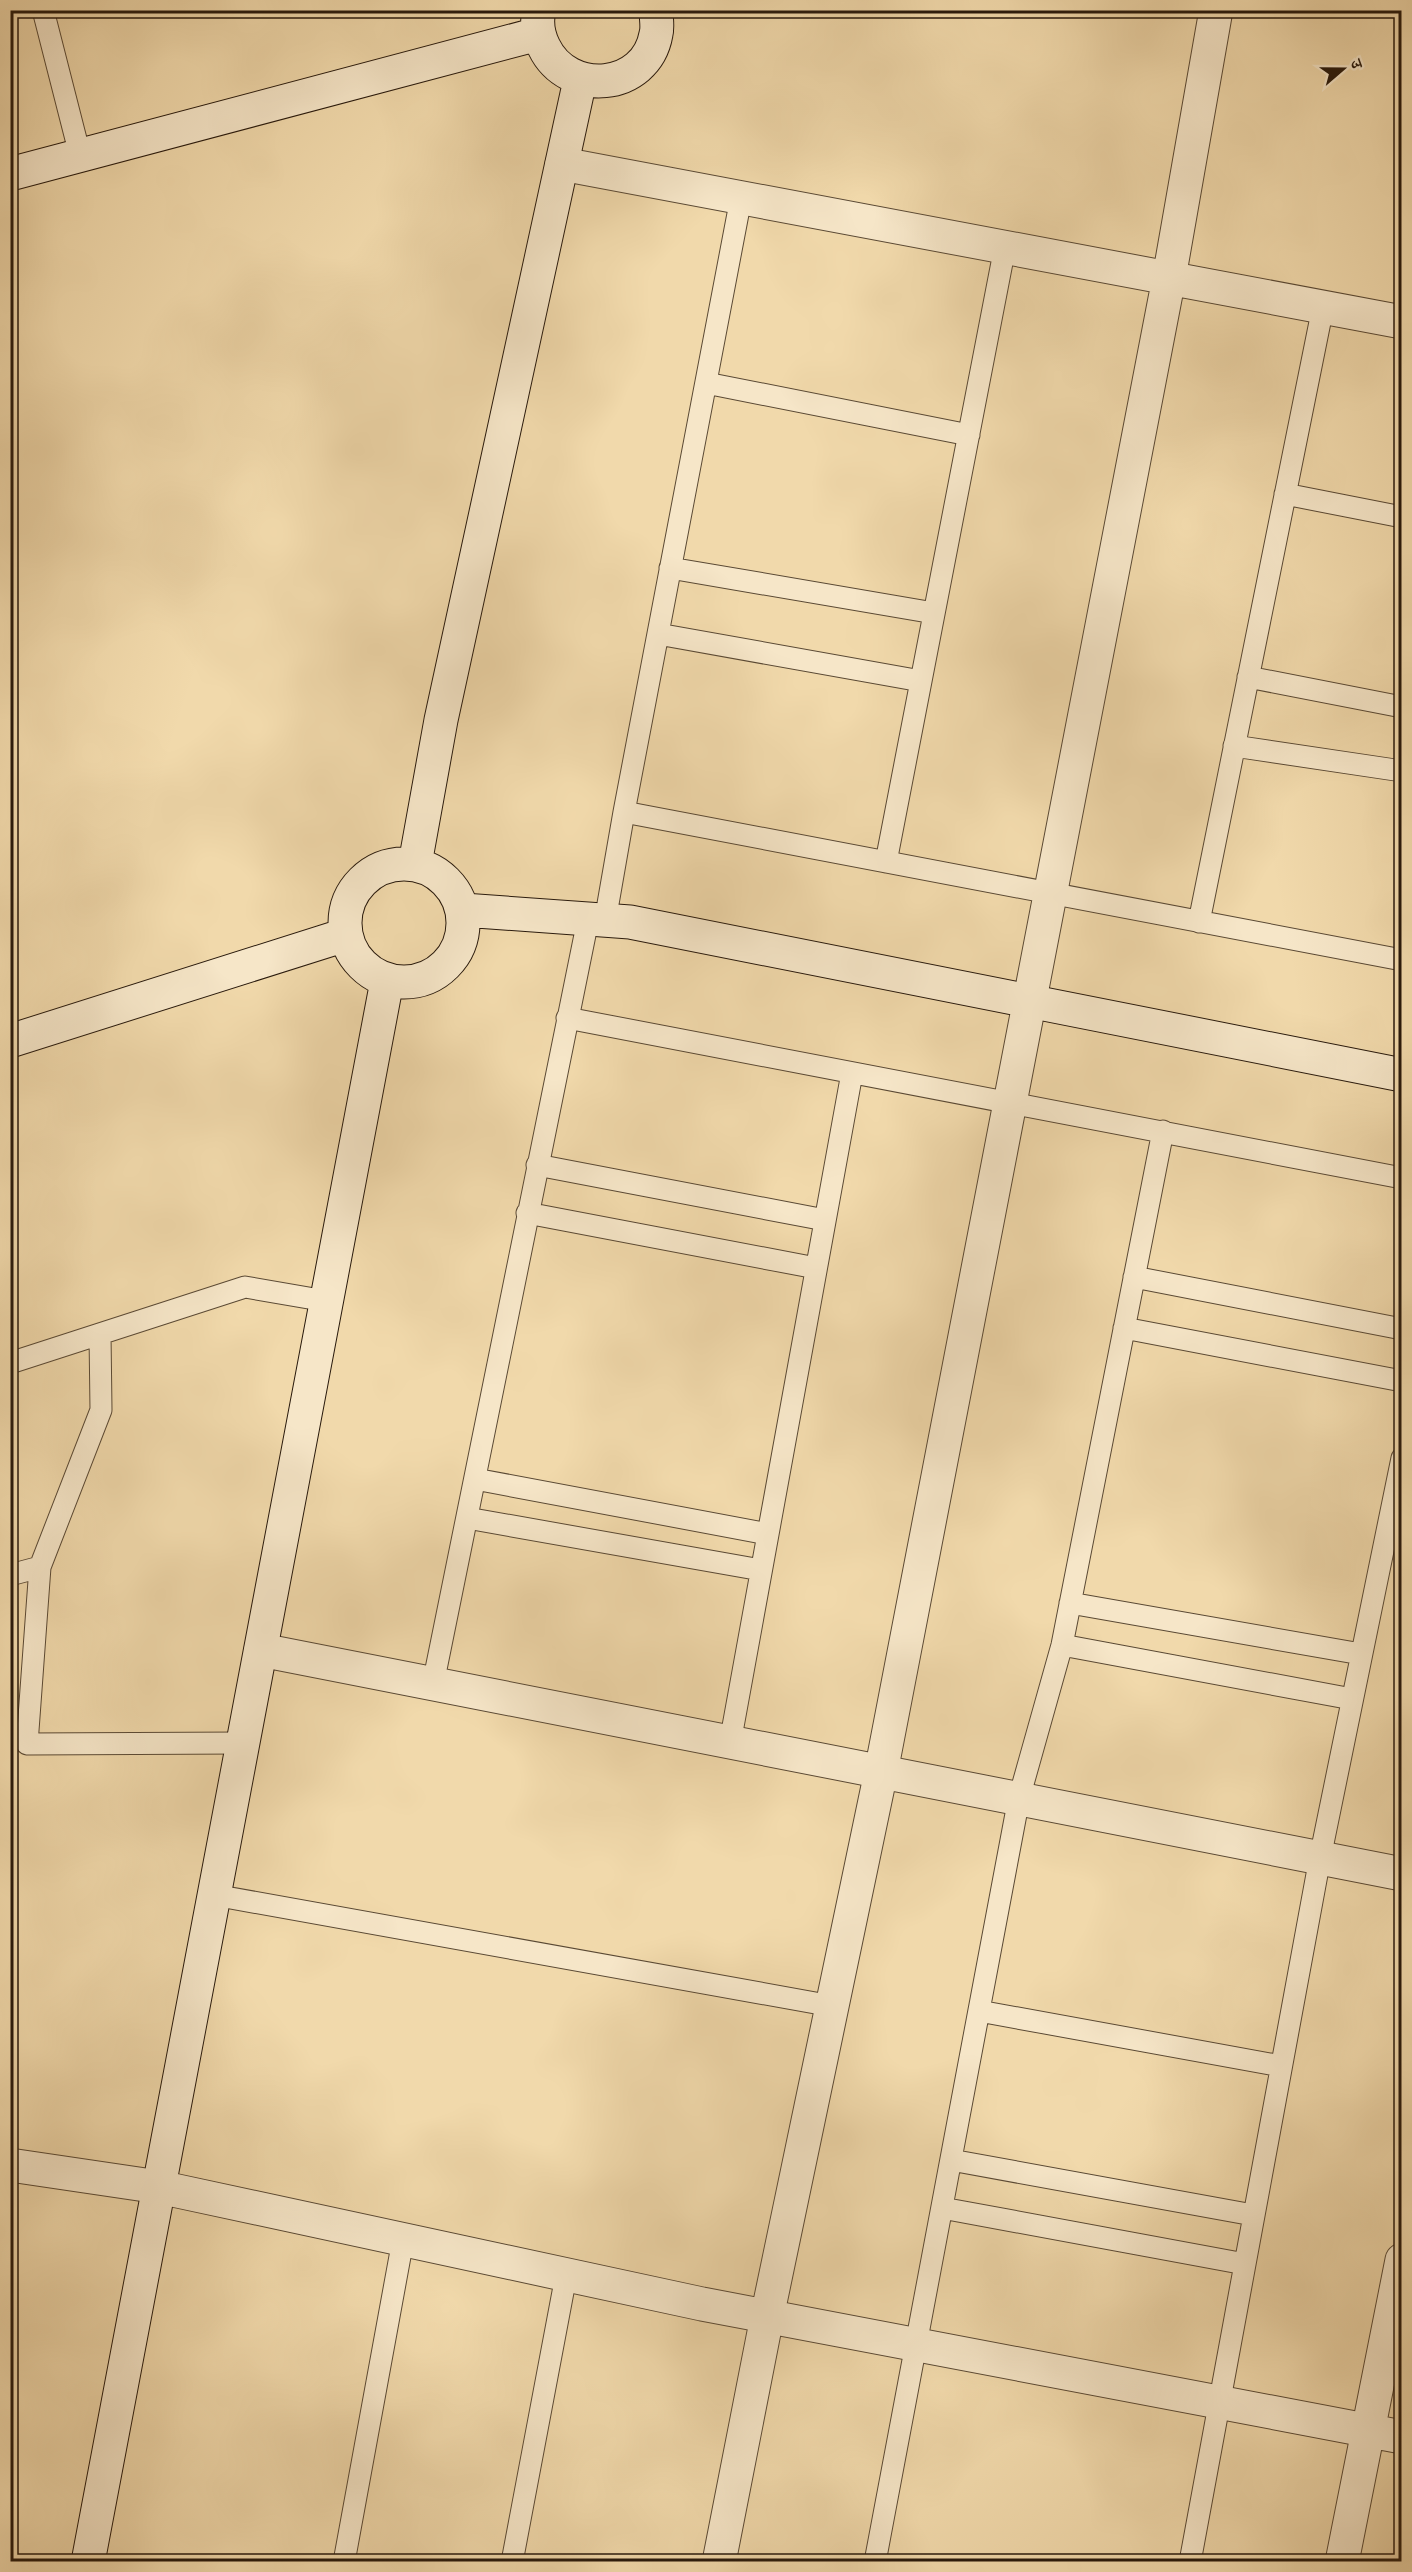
<svg xmlns="http://www.w3.org/2000/svg" width="1412" height="2572" font-family="'EB Garamond','Noto Serif Devanagari',serif">
	<style>
		.lines { fill: none; stroke-linecap: round; stroke-linejoin: round }
		.lane-casing { stroke: #5a4934; stroke-width: 23 }
		.street-casing { stroke: #5a4934; stroke-width: 35 }
		.secondary-casing { stroke: #28190c; stroke-width: 35 }
		.lane { stroke: #f6e6c8; stroke-width: 21 }
		.street { stroke: #f6e6c8; stroke-width: 33 }
		.secondary { stroke: #f6e6c8; stroke-width: 33 }
	</style>
	<rect width="100%" height="100%" fill="#f1d9ab"/>
	<filter id="stains"><feTurbulence type="fractalNoise" baseFrequency=".00333" numOctaves="4"/><feColorMatrix values="0 0 0 0 .2 0 0 0 0 .09 0 0 0 0 .02 0 0 0 .5 -.17"/></filter>
	<radialGradient id="worn" r=".72"><stop offset=".6" stop-color="#630" stop-opacity="0"/><stop offset="1" stop-color="#630" stop-opacity=".3"/></radialGradient>
	<g class="lines">
		<!-- lane casing -->
		<g class="lane-casing">
			<path id="lane" d="M43 10 80 155
				M706 383 969 435
				M1285 494 1402 517
				M670 568 934 613
				M658 634 921 681
				M1248 677 1402 707
				M1234 746 1402 771
				M624 812 1402 960
				M886 862 1005 247
				M605 921 624 812 741 198
				M1199 922 1323 307
				M567 1018 1402 1178
				M537 1165 825 1220
				M527 1213 816 1268
				M1134 1277 1402 1329
				M1124 1328 1402 1381
				M100 1334 101 1410 40 1567 27 1744 243 1743
				M10 1363 245 1287 326 1301
				M475 1479 768 1534
				M467 1518 761 1570
				M10 1575 40 1567
				M1070 1603 1361 1654
				M1062 1645 1352 1699
				M433 1684 588 920
				M730 1743 852 1073
				M214 1895 832 2006
				M979 2011 1281 2066
				M951 2160 1253 2215
				M942 2208 1245 2264
				M344 2562 403 2240
				M512 2562 566 2276
				M875 2562 1019 1798 1062 1645 1163 1131
				M1190 2562 1320 1858 1402 1458"/>
		</g>
		<!-- street casing -->
		<g class="street-casing">
			<path id="street" d="M562 164 1402 322
				M261 1650 1402 1874
				M10 2165 159 2187 702 2304 1402 2437
				M719 2562 767 2317 881 1772 1169 278 1216 10
				M1342 2562 1402 2260"/>
		</g>
		<!-- secondary casing -->
		<g class="secondary-casing">
			<path id="secondary" d="M539 10C536 23 538 35 544 47 568 97 646 91 656 34 658 27 656 18 656 10
				M10 174 538 34
				M345 923a59 59 0 1 1 118 0a59 59 0 1 1-118 0Z
				M415 864 441 720 580 80
				M463 910 630 922 1402 1075
				M10 1041 345 935
				M88 2562 387 981"/>
		</g>
		<!-- lane -->
		<use href="#lane" class="lane"/>
		<!-- street -->
		<use href="#street" class="street"/>
		<!-- secondary -->
		<use href="#secondary" class="secondary"/>
	</g>
	<!-- margin -->
	<rect width="1412" height="2572" fill="none" stroke="#f1d9ab" stroke-width="36"/>
	<rect x="12" y="12" width="1388" height="2548" fill="none" stroke="#28190c" stroke-width="3"/>
	<rect x="18" y="18" width="1376" height="2536" fill="none" stroke="#28190c" stroke-width="1.5"/>
	<!-- north arrow -->
	<g transform="translate(1343 69) rotate(70)" stroke="#f6e6c8" stroke-width="4.5" paint-order="stroke">
	<path d="M0-4.5L10 22L0 15L-10 22Z" fill="#28190c"/>
	<text y="-9" font-size="16" font-weight="bold" text-anchor="middle" fill="#28190c">उ</text>
	</g>
	<rect width="100%" height="100%" filter="url(#stains)"/>
	<rect width="100%" height="100%" fill="url(#worn)"/>
</svg>
